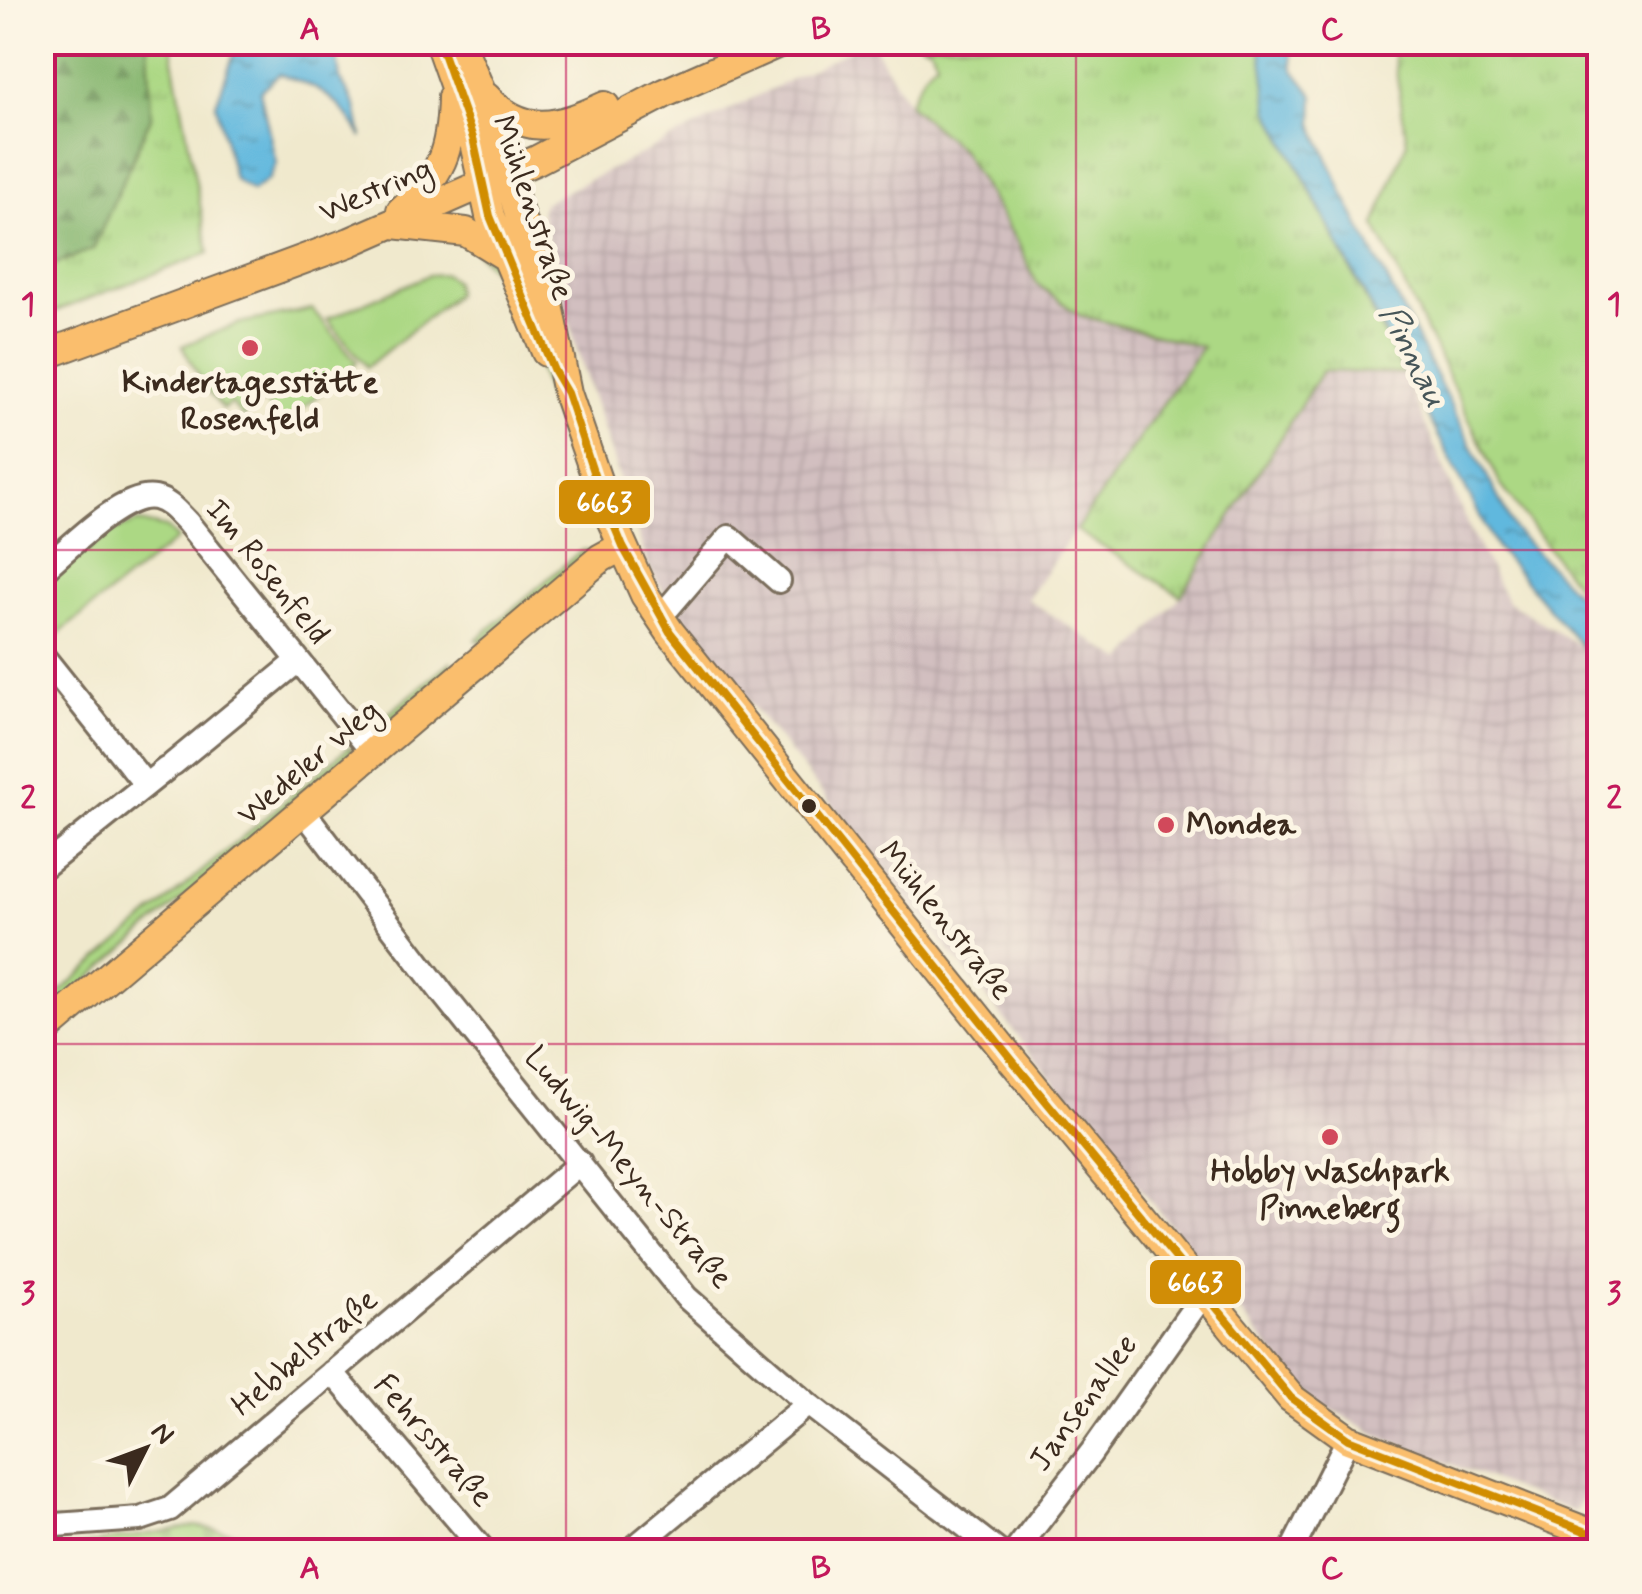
<svg xmlns="http://www.w3.org/2000/svg" width="1642" height="1594" font-family="Mynerve,sans-serif">
	<style>
		.industrial { fill: url(#industrial-grid) }
		.grass { fill: url(#grass-tufts); stroke: #748151; stroke-width: 2.5 }
		.forest { fill: url(#forest-firs); stroke: #627148; stroke-width: 2.5 }
		.cemetery { fill: url(#cemetery-stones); stroke: #748151; stroke-width: 2.5 }
		.park { fill: #acd884; stroke: #748151; stroke-width: 2.5 }
		.water { fill: url(#water-ripples); stroke: #4e717e; stroke-width: 2.5 }
		.lines { fill: none; stroke-linecap: round; stroke-linejoin: round }
		.minor-casing { stroke: #7a6d5b; stroke-width: 28 }
		.major-casing { stroke: #7a6d5b; stroke-width: 32 }
		.minor { stroke: #fff; stroke-width: 22 }
		.major { stroke: #fabe6d; stroke-width: 28 }
		.bus-1-casing { stroke: #fcf5e5; stroke-width: 15 }
		.bus-1 { stroke: #d18d06; stroke-width: 8 }
		.grid { fill: none; stroke: #c2185b; stroke-width: 2.5; stroke-opacity: 0.55 }
		.poi-dot { fill: #d1495b; stroke: #fcf5e5; stroke-width: 4 }
		.bus-dot { fill: #3b2a1e; stroke: #fcf5e5; stroke-width: 4 }
		.labels { text-anchor: middle; dominant-baseline: central; stroke-width: 10; stroke-linejoin: round; paint-order: stroke }
		.street-label { font-size: 32px; fill: #3b2a1e; stroke: #fcf5e5 }
		.poi-label { font-size: 32px; font-weight: bold; fill: #3b2a1e; stroke: #fcf5e5 }
		.water-label { font-size: 35px; font-style: italic; fill: #465558; stroke: #fcf5e5 }
		.line-badge { stroke: #fcf5e5; stroke-width: 4 }
		.badge-label { font-size: 28px; text-anchor: middle; font-weight: bold; fill: #fff }
		.neatline { fill: none; stroke: #c2185b; stroke-width: 4 }
		.grid-label { font-size: 32px; text-anchor: middle; font-weight: bold; fill: #c2185b }
	</style>
	<defs>
		<pattern id="industrial-grid" width="8" height="8" patternUnits="userSpaceOnUse" patternTransform="scale(2.5)"><rect width="8" height="8" fill="#d2bfc0"/><path d="M0 4h8M4 0v8" fill="none" stroke="#b5a4a5"/></pattern>
		<pattern id="grass-tufts" width="24" height="20" patternUnits="userSpaceOnUse" patternTransform="scale(2.5)"><rect width="24" height="20" fill="#acd884"/><path d="M3 7l-1-3M5 7V3M7 7l1-3M15 17l-1-3M17 17v-4M19 17l1-3" fill="none" stroke="#95ba72"/></pattern>
		<pattern id="forest-firs" width="22" height="20" patternUnits="userSpaceOnUse" patternTransform="scale(2.5)"><rect width="22" height="20" fill="#89b872"/><path d="M5 1l3.5 6h-7zM16 11l3.5 6h-7z" fill="#71965d"/></pattern>
		<pattern id="cemetery-stones" width="16" height="16" patternUnits="userSpaceOnUse" patternTransform="scale(2.5)"><rect width="16" height="16" fill="#acd884"/><path d="M2 7V4a2 2 0 0 1 4 0v3zM10 15v-3a2 2 0 0 1 4 0v3z" fill="#95ba72"/></pattern>
		<pattern id="water-ripples" width="26" height="14" patternUnits="userSpaceOnUse" patternTransform="scale(2.5)"><rect width="26" height="14" fill="#61b8de"/><path d="M2 4q2-2 4 0t4 0M15 11q2-2 4 0t4 0" fill="none" stroke="#5196b3"/></pattern>
	</defs>
	<rect width="100%" height="100%" fill="#fcf5e5"/>
	<filter id="ink" filterUnits="userSpaceOnUse"><feTurbulence type="fractalNoise" baseFrequency=".01" numOctaves="2"/><feDisplacementMap in="SourceGraphic" scale="20" xChannelSelector="R" yChannelSelector="G"/><feConvolveMatrix kernelMatrix="1 2 1 2 8 2 1 2 1" color-interpolation-filters="sRGB"/></filter>
	<filter id="wash" filterUnits="userSpaceOnUse"><feTurbulence type="fractalNoise" baseFrequency=".0048" numOctaves="4" result="noise"/><feDisplacementMap in="SourceGraphic" scale="40" xChannelSelector="R" yChannelSelector="G"/><feGaussianBlur stdDeviation="2.25" result="paint"/><feColorMatrix in="noise" values="0 0 0 0 0 0 0 0 0 0 0 0 0 0 0 0 0 1.4 0 .05"/><feComposite in="paint" operator="in"/></filter>
	<g filter="url(#wash)">
		<rect width="100%" height="100%" fill="#f0e9cd"/>
		<!-- industrial -->
		<path class="industrial" d="M863 43H872L908 104 961 149 1019 245 1037 284 1079 315 1203 347 1027 599 1123 661 1181 596 1322 370 1404 374 1471 532 1507 601 1599 658 1600 1462 1575 1512 1383 1438 1323 1404 1290 1374 675 610 649 568 577 350 541 213 543 203Z"/>
		<!-- grass -->
		<path class="grass" d="M148 43H173V59L209 253 43 316V269L93 249 151 117Z
			M919 43H1260L1269 110 1404 374 1322 371 1181 596 1076 530 1202 347 1079 315 1037 284 1019 245 961 149 908 104 924 74 937 60 930 47Z
			M1392 43H1599V616L1501 485 1375 225 1407 142Z
			M476 252 497 262 531 329 600 524 592 526 518 308 506 284Z
			M587 550 593 554 482 642 476 640 581 551Z
			M451 662 453 669 376 733 369 730Z
			M350 746 353 751 43 1019V1006Z"/>
		<!-- forest -->
		<path class="forest" d="M43 42 148 43 151 117 93 249 43 269Z"/>
		<!-- cemetery -->
		<path class="cemetery" d="M195 1526 347 1551H43Z"/>
		<!-- park -->
		<path class="park" d="M445 274 454 281 456 294 367 367 327 319 429 275Z
			M312 309 357 362 284 424 263 400 243 417 231 403 223 409 206 389 182 346 240 323Z
			M138 522 166 528 177 539 47 643 43 637V585L112 531Z"/>
		<!-- water -->
		<path class="water" d="M238 42 335 43 340 79 356 106 362 137C338 98 322 88 279 74L260 91 276 163 269 179 252 191 234 179 216 104Z
			M1260 43H1291L1293 69 1314 96 1313 124 1343 193 1514 529 1599 618V638L1588 654 1496 547 1269 110Z"/>
	</g>
	<g filter="url(#ink)">
		<g class="lines">
			<!-- minor casing -->
			<g class="minor-casing">
				<path id="minor" d="M42 571C67 550 123 491 155 498 169 501 178 513 187 522L374 754
					M669 607 729 537 779 581
					M42 655 145 784
					M173 764 298 661
					M305 813 443 994 686 1297 808 1404 999 1552
					M42 868 166 769
					M332 1372 485 1552
					M42 1526 140 1519 170 1509 580 1163
					M629 1552 808 1404
					M1015 1552 1091 1453 1205 1292
					M1291 1552 1348 1439"/>
			</g>
			<!-- major casing -->
			<g class="major-casing">
				<path id="major" d="M439 42 473 138 490 216 546 352
					M460 42 499 135 517 207 549 305 567 393 609 515 645 595 670 632 1012 1060 1291 1398 1348 1439 1600 1537
					M486 97C524 138 559 127 605 106
					M401 211C442 174 451 152 452 97
					M393 224 466 232 507 257
					M42 356 350 242 537 160 665 93 781 42
					M42 1033 601 558 621 547"/>
			</g>
			<!-- minor -->
			<use href="#minor" class="minor"/>
			<!-- major -->
			<use href="#major" class="major"/>
			<!-- bus-1 casing -->
			<g class="bus-1-casing">
				<path id="bus-1" d="M439 42 473 138 490 216 554 371 567 393 598 487 623 547 670 632 1012 1060 1291 1398 1348 1439 1600 1537"/>
			</g>
			<!-- bus-1 -->
			<use href="#bus-1" class="bus-1"/>
		</g>
	</g>
	<!-- grid -->
	<path class="grid" d="M566 42V1552M1076 42V1552M42 550H1600M42 1044H1600"/>
	<!-- markers -->
	<g class="poi-dot">
		<circle cx="250" cy="348" r="10"/>
		<circle cx="1166" cy="825" r="10"/>
		<circle cx="1330" cy="1137" r="10"/>
	</g>
	<circle class="bus-dot" cx="809" cy="806" r="9"/>
	<g class="labels">
		<!-- street labels -->
		<g class="street-label">
			<text transform="translate(376 191) rotate(-23)">Westring</text>
			<text transform="translate(532 208) rotate(71)">Mühlenstraße</text>
			<text transform="translate(267 572) rotate(51)">Im Rosenfeld</text>
			<text transform="translate(309 763) rotate(-40)">Wedeler Weg</text>
			<text transform="translate(945 921) rotate(51)">Mühlenstraße</text>
			<text transform="translate(628 1168) rotate(50)">Ludwig-Meyn-Straße</text>
			<text transform="translate(305 1353) rotate(-40)">Hebbelstraße</text>
			<text transform="translate(1084 1403) rotate(-54)">Jansenallee</text>
			<text transform="translate(433 1441) rotate(49)">Fehrsstraße</text>
		</g>
		<!-- poi labels -->
		<g class="poi-label">
			<text x="250" y="383">Kindertagesstätte<tspan x="250" dy="37">Rosenfeld</tspan></text>
			<text x="1186" y="825" text-anchor="start">Mondea</text>
			<text x="1330" y="1172">Hobby Waschpark<tspan x="1330" dy="37">Pinneberg</tspan></text>
		</g>
		<!-- water labels -->
		<g class="water-label">
			<text transform="translate(1413 356) rotate(63)">Pinnau</text>
		</g>
	</g>
	<g class="line-badge">
		<rect x="557" y="478" width="95" height="48" rx="10" fill="#d18d06"/>
		<rect x="1148" y="1258" width="95" height="48" rx="10" fill="#d18d06"/>
	</g>
	<g class="badge-label">
		<text x="604" y="512">6663</text>
		<text x="1195" y="1292">6663</text>
	</g>
	<!-- margin -->
	<rect width="1642" height="1594" fill="none" stroke="#fcf5e5" stroke-width="110"/>
	<!-- north arrow -->
	<g transform="translate(145 1449) rotate(48)" stroke="#fcf5e5" stroke-width="8" paint-order="stroke">
	<path d="M0-8L18 38L0 25L-18 38Z" fill="#3b2a1e"/>
	<text y="-15" font-size="28" font-weight="bold" text-anchor="middle" fill="#3b2a1e">N</text>
	</g>
	<rect x="55" y="55" width="1532" height="1484" class="neatline"/>
	<g class="grid-label">
		<text x="310" y="39">A</text>
		<text x="821" y="39">B</text>
		<text x="1332" y="39">C</text>
		<text x="28" y="314">1</text>
		<text x="1614" y="314">1</text>
		<text x="28" y="808">2</text>
		<text x="1614" y="808">2</text>
		<text x="28" y="1303">3</text>
		<text x="1614" y="1303">3</text>
		<text x="310" y="1578">A</text>
		<text x="821" y="1578">B</text>
		<text x="1332" y="1578">C</text>
	</g>
</svg>
